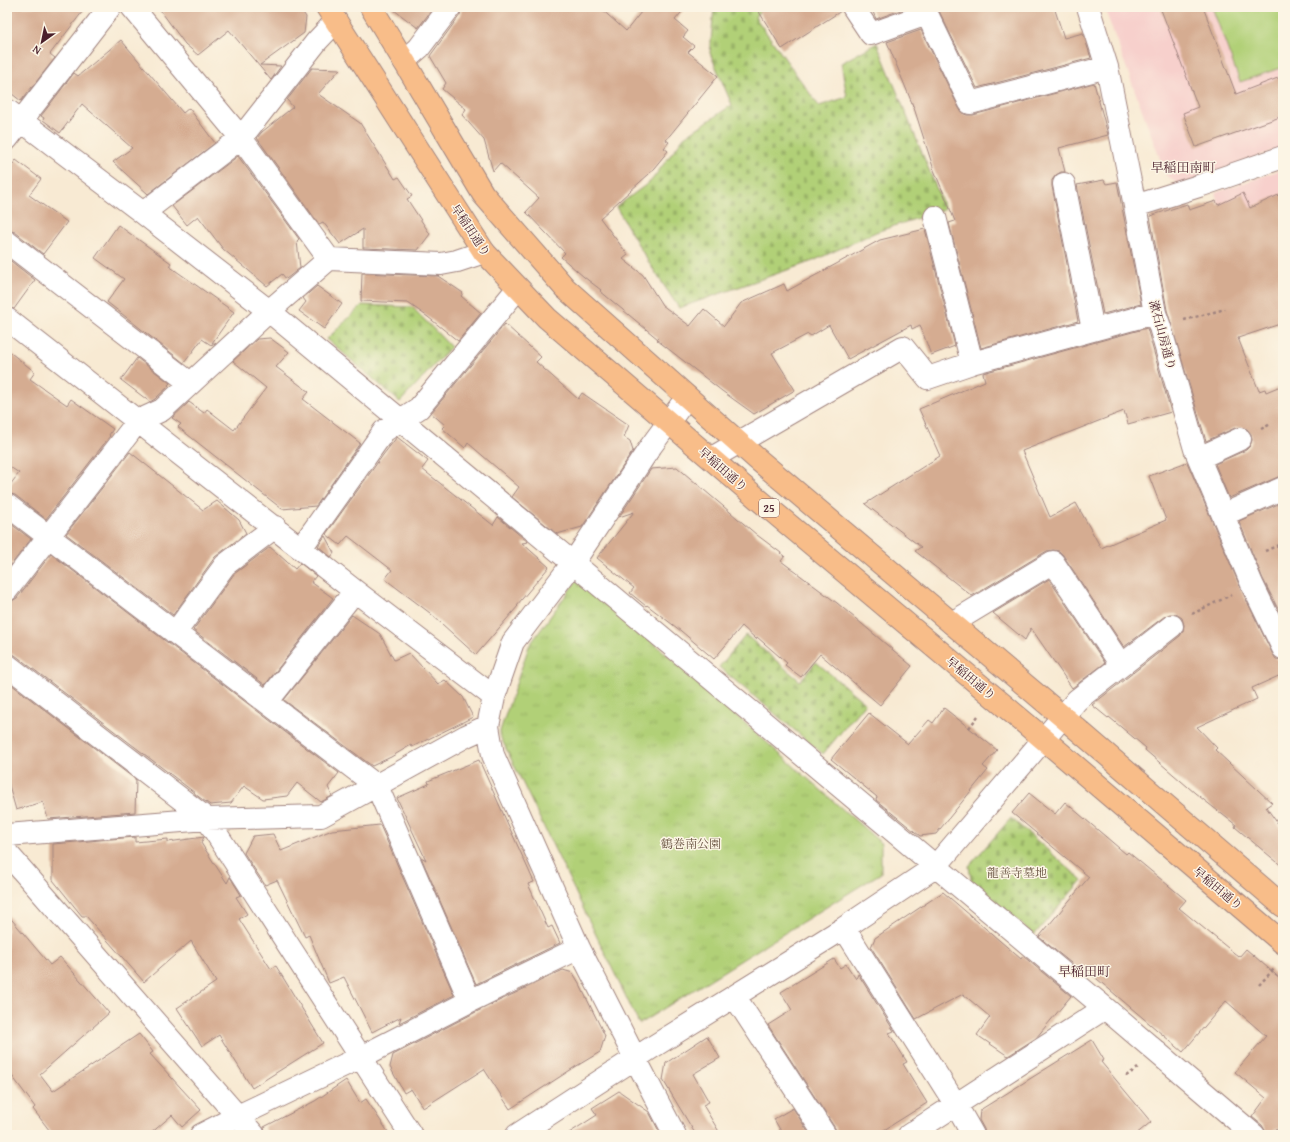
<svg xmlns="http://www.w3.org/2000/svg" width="1290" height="1142" font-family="'Gentium Book Plus','Noto Serif JP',serif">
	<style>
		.built { fill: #f7d0cc }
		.grass { fill: url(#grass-tufts); stroke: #7e7851 }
		.cemetery { fill: url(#cemetery-stones); stroke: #7e7851 }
		.pitch { fill: #b1d077; stroke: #7e7851 }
		.building { fill: #d5ac91 }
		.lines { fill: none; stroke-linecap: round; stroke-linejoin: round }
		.minor-casing { stroke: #a1847f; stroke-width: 24 }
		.major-casing { stroke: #a1847f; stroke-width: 24 }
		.path { stroke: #a1847f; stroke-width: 2.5; stroke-dasharray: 3 3; stroke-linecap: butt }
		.minor { stroke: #fff; stroke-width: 22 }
		.major { stroke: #f8bd89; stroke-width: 22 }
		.labels { text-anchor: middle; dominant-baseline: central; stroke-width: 3; stroke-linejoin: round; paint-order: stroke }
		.shield { fill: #fcf5e5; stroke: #7f5f63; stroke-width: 1 }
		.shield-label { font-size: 11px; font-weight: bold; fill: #4a1f2b }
		.street-label { font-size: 12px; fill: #4a1f2b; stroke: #fcf5e5 }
		.park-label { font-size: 12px; fill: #695442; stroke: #fcf5e5 }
		.neighbourhood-label { font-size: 13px; fill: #4a1f2b; stroke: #fcf5e5 }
	</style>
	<defs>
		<pattern id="grass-tufts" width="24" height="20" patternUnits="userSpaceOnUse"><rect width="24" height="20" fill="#b1d077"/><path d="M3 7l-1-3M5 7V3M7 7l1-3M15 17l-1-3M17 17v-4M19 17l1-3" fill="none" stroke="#9ab267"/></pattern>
		<pattern id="cemetery-stones" width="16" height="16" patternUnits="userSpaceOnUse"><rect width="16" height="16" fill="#b1d077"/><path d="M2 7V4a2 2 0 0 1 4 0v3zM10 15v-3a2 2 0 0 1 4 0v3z" fill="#9ab267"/></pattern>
	</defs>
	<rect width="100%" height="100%" fill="#fcf5e5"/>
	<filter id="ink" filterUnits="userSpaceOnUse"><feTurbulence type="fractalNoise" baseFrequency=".025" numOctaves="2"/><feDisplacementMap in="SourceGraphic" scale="8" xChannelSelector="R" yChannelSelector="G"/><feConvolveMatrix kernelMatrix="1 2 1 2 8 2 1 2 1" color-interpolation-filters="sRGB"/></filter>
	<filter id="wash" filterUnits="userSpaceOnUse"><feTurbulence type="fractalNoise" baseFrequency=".012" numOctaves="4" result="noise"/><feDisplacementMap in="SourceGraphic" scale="16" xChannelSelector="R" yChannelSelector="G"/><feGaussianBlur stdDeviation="0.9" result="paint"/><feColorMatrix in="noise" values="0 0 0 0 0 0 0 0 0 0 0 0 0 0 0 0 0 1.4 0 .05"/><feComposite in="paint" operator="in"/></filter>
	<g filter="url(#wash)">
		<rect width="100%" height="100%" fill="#f8ead3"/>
		<!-- built -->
		<path class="built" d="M1104 7H1283V147L1180 185 1166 175Z
			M1283 169V301L1240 261 1215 193Z"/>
		<!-- grass -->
		<path class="grass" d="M579 577 881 843V873L639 1024 499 734 529 646Z"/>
		<!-- cemetery -->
		<path class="cemetery" d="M714 7H763L755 17 819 106 847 97 841 63 877 43 945 209 876 232 813 261 679 308 649 263 616 207 651 181 684 137 732 105 710 53Z
			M362 305 412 307 451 347 400 402 327 339Z
			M746 635 800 681 816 662 865 703 823 754 719 667Z
			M1011 818 1082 880 1034 935 971 880 969 866Z"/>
		<!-- pitch -->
		<path class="pitch" d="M1212 7H1283V67L1240 82Z"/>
		<g id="blocks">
			<!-- building -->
			<path class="building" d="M7 7H86L50 54 55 58 21 101 7 90Z
				M158 7H299L306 17 304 33 260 65 281 66 271 80 229 30 198 55 185 44Z
				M390 7H434L418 28Z
				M462 7H599L626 31 645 7H686L675 20 688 31 683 37 694 46 688 52 718 76 666 140 669 142 664 148 668 151 649 174 600 218 628 255 623 259 643 275 662 305 690 326 704 309 724 326 741 303 784 284 787 291 880 240 925 229 955 346 931 355 920 325 912 329 911 325 848 359 829 325 811 336 808 334 772 353 795 390 754 414 722 391 657 340 658 339 600 291 601 290 584 277 561 257 565 253 526 212 539 198 500 163 493 171 484 140 462 115 466 109 442 89 446 83 430 56 460 15Z
				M756 7H841V11L782 49Z
				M871 7H909L876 19Z
				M937 7H1054L1064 38 1083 33 1091 58 977 88Z
				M1160 7H1203L1236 94 1283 76V116L1196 147 1183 113 1198 107Z
				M921 30 959 108 962 113 967 115H973L1094 83 1108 135 1059 148 1065 172H1061L1056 175 1052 180V186L1078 321 981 348 949 223 955 221 934 170 914 108 887 42Z
				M121 40 183 113 189 108 215 143 148 194 113 162 132 148 82 104 60 133 43 120 44 118 41 116 74 73 78 76Z
				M312 68 340 69 318 94 360 123 395 179 399 177 412 196 407 199 430 234 418 250 363 248V229L340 244 323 222 319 224 257 138 262 132 293 107 287 100Z
				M238 156 299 239 297 241 300 268 286 279 282 274 267 286 223 249 198 216 187 225 172 206Z
				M16 160 41 179 29 195 67 222 43 254 15 232 7 230V172Z
				M1104 180 1106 184 1117 182 1141 304 1103 314 1077 185Z
				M1243 193 1250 208 1283 193V323L1238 338 1259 391 1265 389 1266 392 1283 385V476L1278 477 1229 498 1215 464 1246 450 1250 446 1252 440 1251 434 1247 429 1241 427 1235 428 1206 441 1167 310 1150 216 1187 204 1189 210 1216 201 1218 205Z
				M118 225 171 263 169 266 234 312 212 343H216L214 345 212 344 211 345 202 339 184 363 107 302 124 279 95 258Z
				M7 258 35 280 14 309 7 307Z
				M362 273 438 276 463 293 461 296 481 313 458 341 428 317 408 303 361 301Z
				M317 286 342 304 324 329 299 311 306 302 303 298Z
				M505 324 541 357 536 362 578 399 582 393 629 425 624 437 630 441 633 451 582 527 557 534 512 497 519 487 468 443 465 448 442 428 445 425 431 413Z
				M1147 328 1171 412 1128 424 1124 411 1022 451 1050 517 1076 503 1101 548 1166 520 1149 476 1187 462 1241 589 1272 653 1276 659 1283 660V674L1252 688 1257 699 1197 727 1217 748 1215 750 1272 803 1266 807 1283 831V867L1235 827 1236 825 1195 793 1145 750 1146 748 1109 717 1108 718 1092 705 1180 636 1183 631 1184 625 1182 618 1176 614H1170L1165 616 1124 647 1063 555 1059 551 1053 550 1047 551 972 596 915 551 921 547 865 504 940 456 919 409 985 381 983 373Z
				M270 338 289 352 276 367 309 392 303 399 360 443 316 506 282 509 178 427 181 424 172 418 189 402 204 413 207 409 234 430 266 388 233 361 257 339Z
				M7 350 35 372 30 379 67 405 71 399 113 429 109 435 110 436 46 519 15 495 7 493V489L19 473 7 465Z
				M137 358 170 383 168 385 169 386 155 399 150 402 121 380Z
				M397 437 428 461 422 469 493 525 498 517 528 542 522 543 549 567 517 605 518 606 476 655 430 613 385 579 392 570 348 536 340 545 326 534 383 455Z
				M130 452 203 510 217 501 239 520 246 533 215 557 173 615 66 534Z
				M677 467 757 535 785 556 781 561 837 603 912 666 880 705 820 654 801 677 785 665 787 663 757 637 756 639 742 626 714 659 681 631 647 605 646 606 630 593 634 588 597 558 634 512 619 517 651 469Z
				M1283 502V619L1263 579 1239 521Z
				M7 521 31 539 7 570Z
				M325 536 334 553 331 557 318 546Z
				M270 547 295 569 300 563 316 576 311 582 333 598 265 685 193 630 234 574Z
				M51 554 339 773 328 787 332 796 321 802 297 783 287 796 263 799 244 786 231 803 210 805 195 794V793L15 655 7 653V602L12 601 17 598Z
				M1049 579 1105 663 1072 688 1031 628 1025 640 993 613Z
				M352 615 380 634 394 660 409 653 438 684 445 680 463 697 473 717 412 747 411 745 391 757 372 766 284 700Z
				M7 681 136 780 135 812 48 819 43 802 16 810 7 778Z
				M944 708 997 750 983 766 988 770 936 834 920 836 876 800 877 797 831 759 869 713 908 744 929 720 933 723Z
				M479 760 534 882 528 884 548 928 552 926 560 943 476 984 421 857 426 860 397 798 429 784 428 781Z
				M1029 793 1055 814 1065 802 1126 854 1128 852 1186 900 1179 908 1239 957 1246 949 1283 981V1128L1266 1132 1262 1125 1252 1117 1266 1098 1235 1072 1266 1036 1226 1001 1183 1052 1090 973 1087 976 1039 937 1089 877 1012 813Z
				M380 825 454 995 399 1023 401 1017 372 1032 344 977 329 983 309 935 305 937 277 880 265 885 244 853 253 836 273 834 281 851 332 830Z
				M135 837V842L168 839V842L204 837 201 843 227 883 230 877 241 895 236 897 247 914 239 919 271 969 276 966 323 1043 252 1088 219 1035 202 1046 177 1008 216 982 191 941 144 982 86 916H82L53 880V844Z
				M943 892 1021 959 1023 956 1071 996 1036 1038 1008 1056 977 1035 990 1017 963 994 916 1019 871 947 875 938Z
				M7 914 50 965 60 957 109 1013 40 1074 53 1091 139 1034 153 1052 150 1054 201 1110 182 1127 172 1115 149 1135H53L33 1109 35 1107 7 1069Z
				M834 959 840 968 846 964 856 979 858 974 894 1031 889 1033 907 1062 903 1064 927 1103 876 1135H837L835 1128 768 1025 792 1010 781 992Z
				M563 970 573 973 579 983 605 1036 600 1052 575 1067 510 1109 484 1069 423 1108 411 1089 404 1093 390 1067 393 1055 476 1012Z
				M707 1036 720 1058 693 1074 709 1102 703 1105 721 1135H696L663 1080 666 1063Z
				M1092 1040 1104 1060 1101 1062 1151 1122 1135 1135H985L984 1129 979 1120 980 1110Z
				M346 1080 360 1103 366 1099 390 1135H266L264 1127 315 1101Z
				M619 1091 649 1112 661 1135H566L597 1115 592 1108Z
				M793 1108 810 1135H783L774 1119Z"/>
		</g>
	</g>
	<g filter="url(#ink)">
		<use href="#blocks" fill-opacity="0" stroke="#a1847f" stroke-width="1"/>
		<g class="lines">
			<!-- minor casing -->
			<g class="minor-casing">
				<path id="minor" d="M132 7 241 138 329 259
					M853 7 871 34 927 14 970 103 1107 67
					M1088 7 1107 67 1135 206 1155 313 1160 327 1195 449 1252 584 1283 648
					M404 61 419 48 450 7
					M7 110 143 213 269 311 573 563 1105 1008 1254 1135
					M7 139 110 7
					M1064 184 1093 330
					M1135 206 1202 185 1283 157
					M143 213 241 138 317 41 336 21
					M935 217 972 363
					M7 242 190 383
					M7 319 355 591 494 697
					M712 458 903 347 928 378 972 363 1155 313
					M1199 458 1240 439
					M7 505 377 786 470 1001
					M1223 515 1283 488
					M301 548 384 431 419 408 518 288
					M7 590 138 421 162 410 269 311 329 259 441 264 457 261 484 252
					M952 623 1053 562 1121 665
					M175 633 225 565 275 527
					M7 665 207 819 411 1135
					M267 702 355 591
					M7 835 207 819 321 816 466 736 488 726
					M7 853 254 1135
					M844 928 956 1105 973 1135
					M735 997 825 1135
					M201 1135 238 1116 361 1057 470 1001 579 948
					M517 1135 651 1048 844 928 935 867 1077 700 1172 626
					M675 1135 635 1058 579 948 493 755 488 726 494 697 513 642 573 563 651 446 687 397
					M909 1135 1105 1008"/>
			</g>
			<!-- major casing -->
			<g class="major-casing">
				<path id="major" d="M327 7 484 252 547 318 758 499 1026 724 1283 943
					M371 7 404 61 483 194 565 288 756 458 1063 717 1283 906"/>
			</g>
			<!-- path -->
			<path class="path" d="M1184 320 1225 309
				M1261 429 1271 424
				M1265 551 1283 543
				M1192 614 1231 595
				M969 728 978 716
				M1259 985 1274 969
				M1126 1076 1138 1068"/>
			<!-- minor -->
			<use href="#minor" class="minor"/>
			<!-- major -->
			<use href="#major" class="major"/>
		</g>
	</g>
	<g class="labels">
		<!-- shield labels -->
		<rect class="shield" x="759" y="499" width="20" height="18" rx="3"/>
		<g class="shield-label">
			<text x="769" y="508">25</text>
		</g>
		<!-- street labels -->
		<g class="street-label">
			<text transform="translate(471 230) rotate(56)">早稲田通り</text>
			<text transform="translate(1163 335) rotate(75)">漱石山房通り</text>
			<text transform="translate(723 469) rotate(41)">早稲田通り</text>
			<text transform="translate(971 678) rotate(40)">早稲田通り</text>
			<text transform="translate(1218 888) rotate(40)">早稲田通り</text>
		</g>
		<!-- park labels -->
		<g class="park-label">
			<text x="691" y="843">鶴巻南公園</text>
			<text x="1017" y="872">龍善寺墓地</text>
		</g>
		<!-- neighbourhood labels -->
		<g class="neighbourhood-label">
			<text x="1183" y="167">早稲田南町</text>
			<text x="1084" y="971">早稲田町</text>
		</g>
	</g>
	<!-- margin -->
	<rect width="1290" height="1142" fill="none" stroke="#fcf5e5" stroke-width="24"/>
	<!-- north arrow -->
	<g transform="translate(42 42) rotate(213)" stroke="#fcf5e5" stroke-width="3" paint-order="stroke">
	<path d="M0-3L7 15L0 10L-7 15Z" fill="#4a1f2b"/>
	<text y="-6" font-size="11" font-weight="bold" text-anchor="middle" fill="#4a1f2b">N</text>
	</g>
</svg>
